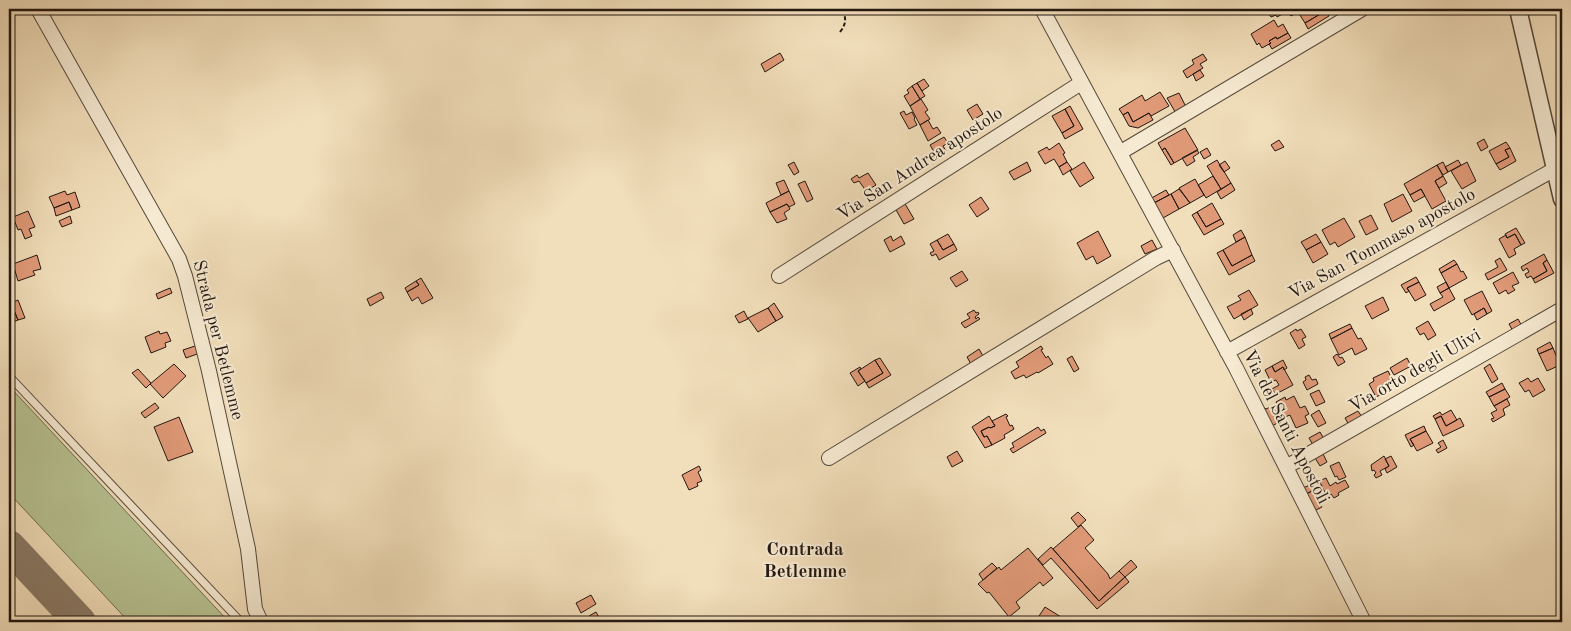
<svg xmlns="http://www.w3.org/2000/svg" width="1571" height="631" font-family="'Old Standard TT',serif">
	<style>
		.green { fill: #b7c292; stroke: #6c6c52 }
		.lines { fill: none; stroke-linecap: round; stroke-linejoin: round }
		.taxiway { stroke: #8a7a66; stroke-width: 32 }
		.building { fill: #e19a78; stroke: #221711 }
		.service-casing { stroke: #56493b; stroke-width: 9 }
		.minor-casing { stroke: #56493b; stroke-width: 16 }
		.tertiary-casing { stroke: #56493b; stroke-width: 19 }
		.path { stroke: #221711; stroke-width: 2; stroke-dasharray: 4 2.5; stroke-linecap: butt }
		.service { stroke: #f6ead2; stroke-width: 7 }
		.minor { stroke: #f6ead2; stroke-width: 14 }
		.tertiary { stroke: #f6ead2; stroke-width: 16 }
		.labels { text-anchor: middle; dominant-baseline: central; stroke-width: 4; stroke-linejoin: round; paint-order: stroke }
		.street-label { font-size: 18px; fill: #221711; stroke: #f6ead2 }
		.neighbourhood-label { font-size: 19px; font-weight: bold; fill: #221711; stroke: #f6ead2 }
	</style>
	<rect width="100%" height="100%" fill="#f1deba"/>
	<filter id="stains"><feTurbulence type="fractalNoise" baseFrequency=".004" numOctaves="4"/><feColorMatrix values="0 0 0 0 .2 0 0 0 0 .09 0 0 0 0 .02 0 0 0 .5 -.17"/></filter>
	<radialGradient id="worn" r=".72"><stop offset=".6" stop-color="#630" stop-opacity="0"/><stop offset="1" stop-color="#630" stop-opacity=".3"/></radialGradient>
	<!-- green -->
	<path class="green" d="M9 386 229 622H129L9 493Z"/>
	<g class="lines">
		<!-- taxiway -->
		<path class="taxiway" d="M9 546 80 622"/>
	</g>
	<!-- building -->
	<path class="building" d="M1278 9H1286L1288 11 1277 17 1276 15 1271 17 1269 14Z
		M1286 9H1319L1322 13 1305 23 1298 12 1291 16Z
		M1319 9H1325L1329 16 1308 29 1305 23 1322 13Z
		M1274 20 1278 27 1283 24 1288 33 1277 39 1276 37 1269 41 1271 43 1262 48 1259 43 1257 45 1251 34Z
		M1288 33 1291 38 1272 49 1269 44 1271 43 1269 41 1276 37 1277 39Z
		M780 53 784 60 765 72 761 64Z
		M1203 54 1207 60 1200 64 1203 68 1187 78 1183 71 1194 64 1192 60Z
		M1200 70 1204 76 1196 81 1193 74Z
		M924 79 929 86 922 91 917 83Z
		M917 83 925 96 920 99 912 86Z
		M912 86 920 99 910 106 904 96 909 93 907 90Z
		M1160 92 1169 106 1151 116 1149 113 1133 122 1128 112 1123 115 1119 109 1142 95 1145 101Z
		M1179 93 1187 109 1177 115 1167 98Z
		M921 99 928 110 925 112 930 119 920 125 910 106Z
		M977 104 983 114 973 120 967 110Z
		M1070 106 1083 129 1065 139 1062 133 1074 126 1065 109Z
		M1065 109 1074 126 1062 133 1052 116Z
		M904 111 906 115 912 112 915 118 914 119 917 125 909 129 900 113Z
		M1128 112 1133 122 1149 113 1153 120 1138 128 1129 126 1123 115Z
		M928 120 933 129 937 127 941 133 928 141 920 125Z
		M1185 128 1198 150 1174 163 1165 148 1162 150 1158 143Z
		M944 137 948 143 943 146 946 151 937 157 930 145Z
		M1484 139 1488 147 1481 151 1477 143Z
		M1279 140 1284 147 1275 151 1271 145Z
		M1506 142 1510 148 1505 150 1509 157 1496 164 1489 151Z
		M1059 143 1065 153 1063 154 1067 162 1059 167 1054 159 1045 164 1038 152 1047 147 1049 150Z
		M1165 148 1174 163 1171 165 1162 150Z
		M1207 148 1211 155 1204 159 1200 152Z
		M1510 148 1516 161 1500 170 1496 164 1509 157 1505 150Z
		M1197 150 1199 153 1193 157 1195 161 1187 166 1182 158Z
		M1217 160 1231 183 1221 189 1207 166Z
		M1458 160 1461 165 1448 172 1445 167Z
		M1225 161 1230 168 1224 172 1219 165Z
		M794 162 799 172 794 175 788 165Z
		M1027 162 1031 171 1014 180 1009 172Z
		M1067 162 1072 169 1063 175 1059 167Z
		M1084 162 1094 178 1080 187 1070 171Z
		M1443 162 1448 172 1443 175 1437 165Z
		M1467 162 1476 181 1462 189 1451 171Z
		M1437 165 1443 176 1435 181 1446 201 1432 209 1421 189 1410 195 1404 184Z
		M868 173 876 185 866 191 859 181 854 183 851 179 857 175 859 178Z
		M1213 176 1221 189 1206 198 1198 185Z
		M1443 176 1447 183 1439 188 1435 181Z
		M1195 179 1204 195 1190 203 1179 188Z
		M784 180 789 191 781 195 776 183Z
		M805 181 813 199 807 202 798 184Z
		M1231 183 1235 190 1221 199 1217 192Z
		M1179 189 1190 203 1179 209 1171 194Z
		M1421 189 1425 196 1414 202 1410 195Z
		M1166 190 1169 195 1154 203 1148 200Z
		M65 191 67 195 75 192 80 207 72 210 69 202 54 208 49 197Z
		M789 191 795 204 789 207 787 204 770 212 766 203Z
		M1171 194 1179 209 1163 218 1154 203Z
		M1403 194 1412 211 1392 222 1384 204Z
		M981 197 989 209 977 217 969 205Z
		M69 202 72 210 56 216 54 208Z
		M904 202 914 219 904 224 895 208Z
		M1212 203 1221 219 1206 227 1197 212Z
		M787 204 790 209 784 213 787 219 777 223 770 212Z
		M28 211 35 227 29 229 32 236 25 239 21 229 18 230 13 217Z
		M1197 212 1206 227 1221 219 1224 224 1204 235 1192 215Z
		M1371 215 1378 229 1366 235 1359 221Z
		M70 216 72 223 62 227 59 221Z
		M1344 218 1355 237 1338 247 1335 242 1330 245 1322 230Z
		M1516 228 1525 243 1521 245 1515 234 1507 238 1505 234Z
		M1241 230 1245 237 1236 242 1233 235Z
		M1098 231 1111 256 1097 264 1093 256 1086 260 1077 243Z
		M948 234 954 244 943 250 937 240Z
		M1316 234 1321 242 1306 250 1301 242Z
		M1515 234 1521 245 1514 249 1516 254 1509 258 1499 239 1506 235 1507 238Z
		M891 236 893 241 901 236 905 244 890 252 884 240Z
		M1245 237 1252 255 1232 266 1223 250Z
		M937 240 943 250 954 244 957 250 939 260 936 254 932 256 930 253 934 251 930 244Z
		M1152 240 1157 249 1145 254 1141 246Z
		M1321 242 1328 254 1313 263 1306 250Z
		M1223 250 1232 266 1252 255 1255 261 1229 275 1217 253Z
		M1544 254 1547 260 1543 263 1547 271 1533 279 1531 276 1527 278 1525 274 1529 272 1527 268 1523 271 1521 267Z
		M37 255 41 269 33 271 35 275 18 281 13 264Z
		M1500 258 1507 270 1488 280 1485 274 1498 267 1495 261Z
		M1454 260 1457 264 1441 273 1439 269Z
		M1547 260 1554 273 1535 283 1533 279 1547 271 1543 263Z
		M1457 264 1461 272 1463 271 1467 278 1449 288 1441 273Z
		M962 271 968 280 956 287 950 278Z
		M1513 272 1519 283 1512 286 1515 290 1508 294 1506 290 1499 294 1493 283Z
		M1416 277 1419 282 1407 288 1409 291 1406 293 1401 285Z
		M421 278 433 298 422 304 418 297 412 301 407 292 419 285 416 281Z
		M416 281 419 285 407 292 405 288Z
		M1419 282 1426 295 1415 301 1407 288Z
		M1446 282 1449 288 1440 293 1437 287Z
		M170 288 172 293 158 299 156 294Z
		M1449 288 1455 299 1434 311 1430 304 1443 297 1440 293Z
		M1249 290 1258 305 1234 319 1227 307 1241 300 1238 296Z
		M1482 291 1492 311 1487 314 1484 308 1472 315 1464 300Z
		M381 292 384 298 370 306 367 299Z
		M1383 297 1389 310 1372 319 1365 306Z
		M18 300 25 318 18 320 11 303Z
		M11 303 18 320 9 324V304Z
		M774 303 783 317 776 321 768 308Z
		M768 308 776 321 758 332 748 318Z
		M1484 308 1487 314 1477 320 1474 314Z
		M1251 309 1253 314 1244 320 1241 314Z
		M974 310 976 313 978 312 979 314 975 317 976 319 978 317 980 319 965 328 961 323 970 318 967 314Z
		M744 311 748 319 739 323 735 316Z
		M1518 319 1523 328 1514 333 1509 324Z
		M1428 321 1436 335 1428 340 1424 333 1420 335 1416 328Z
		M1350 324 1352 328 1331 339 1329 334Z
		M1352 328 1358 339 1361 338 1367 349 1355 355 1352 348 1339 355 1331 339Z
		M1296 329 1297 331 1301 329 1306 337 1302 339 1305 345 1299 349 1290 333Z
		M159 331 160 334 167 332 171 341 165 343 166 347 151 353 145 337Z
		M1550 342 1553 348 1539 354 1537 349Z
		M198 345 200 353 186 358 183 350Z
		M1041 346 1043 349 1041 350 1046 358 1048 356 1053 364 1038 373 1037 372 1026 378 1024 375 1015 379 1011 372 1019 367 1016 362Z
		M1553 348 1560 365 1547 371 1539 354Z
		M979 349 984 358 972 366 967 357Z
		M1337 354 1340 358 1342 357 1345 362 1338 366 1333 357Z
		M1072 356 1079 369 1074 372 1067 359Z
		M880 358 891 375 869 388 866 383 883 373 875 360Z
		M1407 358 1411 366 1394 375 1390 368Z
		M875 360 883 373 866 383 858 371Z
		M1283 360 1287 368 1284 370 1283 367 1275 372 1272 366Z
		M174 364 186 376 163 398 150 384Z
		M1490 364 1498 379 1492 383 1484 368Z
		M1272 366 1275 372 1283 367 1293 385 1276 394 1272 389 1279 385 1276 380 1271 382 1265 370Z
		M860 367 861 369 858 371 865 381 858 386 850 373Z
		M138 369 151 383 146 388 132 373Z
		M1388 371 1392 379 1382 385 1386 392 1376 397 1369 384 1374 381 1373 378Z
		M1309 375 1312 380 1316 379 1318 384 1307 390 1303 382 1306 380 1305 377Z
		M1528 378 1531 382 1538 378 1545 390 1533 397 1529 390 1525 392 1519 383Z
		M1502 383 1505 389 1489 397 1486 392Z
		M1505 389 1510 397 1494 406 1489 397Z
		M1319 390 1325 402 1316 406 1310 394Z
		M1294 396 1300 408 1305 406 1309 414 1305 416 1308 423 1296 428 1290 415 1285 417 1281 410 1277 412 1281 421 1272 426 1261 410 1265 408 1266 409 1277 404 1276 402 1285 397 1286 400Z
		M1507 399 1510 405 1503 409 1505 415 1493 422 1491 419 1494 418 1491 413 1497 410 1494 406Z
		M155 403 159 408 145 418 141 413Z
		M1319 410 1326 423 1318 427 1311 415Z
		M1451 410 1457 420 1446 426 1441 416 1435 419 1433 416 1440 412 1442 415Z
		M1358 411 1362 417 1349 425 1345 418Z
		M1006 414 1008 416 1006 417 1010 426 1012 425 1014 429 1004 435 1005 438 992 445 987 436 984 437 981 431 989 427 990 428 995 426 992 421Z
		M989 416 995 426 990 428 989 427 981 431 984 437 987 436 992 445 985 448 972 427Z
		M1441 416 1446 426 1460 418 1464 426 1443 436 1435 419Z
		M179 417 193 452 168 461 154 427Z
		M1424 426 1426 431 1410 439 1414 445 1411 447 1405 435Z
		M1038 427 1041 431 1044 429 1046 433 1013 453 1010 449 1014 447 1012 443Z
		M1426 431 1433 443 1417 451 1410 439Z
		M1320 432 1324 439 1313 445 1309 438Z
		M1443 440 1447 448 1438 453 1436 450 1441 447 1438 443Z
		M957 451 963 461 952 467 947 457Z
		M1323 454 1327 462 1320 466 1315 458Z
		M1384 456 1389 466 1380 471 1382 475 1376 478 1374 475 1376 473 1374 470 1372 471 1371 465Z
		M1391 456 1397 467 1387 473 1385 469 1389 466 1385 459Z
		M1339 462 1346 477 1339 480 1337 476 1335 477 1330 466Z
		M699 466 701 470 698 472 702 481 697 483 698 486 689 490 682 475Z
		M1326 478 1330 486 1336 482 1337 484 1345 480 1349 487 1338 493 1339 495 1334 498 1331 494 1327 496 1319 481Z
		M1319 481 1322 486 1306 494 1303 488Z
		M1318 488 1324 499 1319 502 1322 507 1314 511 1306 494Z
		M1078 512 1086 520 1078 527 1071 518Z
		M1081 525 1094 540 1085 548 1108 574 1110 579 1119 571 1125 577 1099 601 1053 549Z
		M1051 547 1099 601 1125 577 1129 582 1097 609 1051 558 1043 565 1038 559Z
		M1028 548 1053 578 1043 586 1040 582 1016 602 1020 608 1009 617 989 592 987 593 978 584 999 567 1001 570Z
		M1131 560 1137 567 1125 577 1119 571Z
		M992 563 997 568 983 580 979 574Z
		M591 595 596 604 581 613 576 603Z
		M1045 607 1069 622H1035Z
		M596 612 600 619 592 622 589 616Z"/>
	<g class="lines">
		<!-- service casing -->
		<g class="service-casing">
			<path id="service" d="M9 376 241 622"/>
		</g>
		<!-- minor casing -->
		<g class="minor-casing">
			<path id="minor" d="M38 9 179 259 185 276 209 371 248 549 255 609 261 622
				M1042 9 1236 368 1364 622
				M1121 152 1362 9
				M779 276 1081 83
				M1227 352 1555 169
				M829 458 1156 258 1173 250
				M1286 467 1562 309"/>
		</g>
		<!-- tertiary casing -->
		<g class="tertiary-casing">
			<path id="tertiary" d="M1518 9 1562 199"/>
		</g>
		<!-- path -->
		<path class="path" d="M840 32C847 23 846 18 842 9"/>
		<!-- service -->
		<use href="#service" class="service"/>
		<!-- minor -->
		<use href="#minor" class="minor"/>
		<!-- tertiary -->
		<use href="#tertiary" class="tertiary"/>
	</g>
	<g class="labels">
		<!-- street labels -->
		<g class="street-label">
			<text transform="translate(920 164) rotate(-33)">Via San Andrea apostolo</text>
			<text transform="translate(1382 244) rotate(-29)">Via San Tommaso apostolo</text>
			<text transform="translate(218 340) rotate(76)">Strada per Betlemme</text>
			<text transform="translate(1415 371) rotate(-30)">Via orto degli Ulivi</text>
			<text transform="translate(1286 427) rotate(63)">Via del Santi Apostoli</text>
		</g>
		<!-- neighbourhood labels -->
		<g class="neighbourhood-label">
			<text x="805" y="550">Contrada<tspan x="805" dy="22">Betlemme</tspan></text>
		</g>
	</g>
	<!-- margin -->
	<rect width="1571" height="631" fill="none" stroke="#f1deba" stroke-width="30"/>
	<rect x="10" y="10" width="1551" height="611" fill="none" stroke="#221711" stroke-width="2.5"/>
	<rect x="15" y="15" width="1541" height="601" fill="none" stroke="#221711"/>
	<rect width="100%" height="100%" filter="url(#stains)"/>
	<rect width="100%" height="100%" fill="url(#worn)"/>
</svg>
